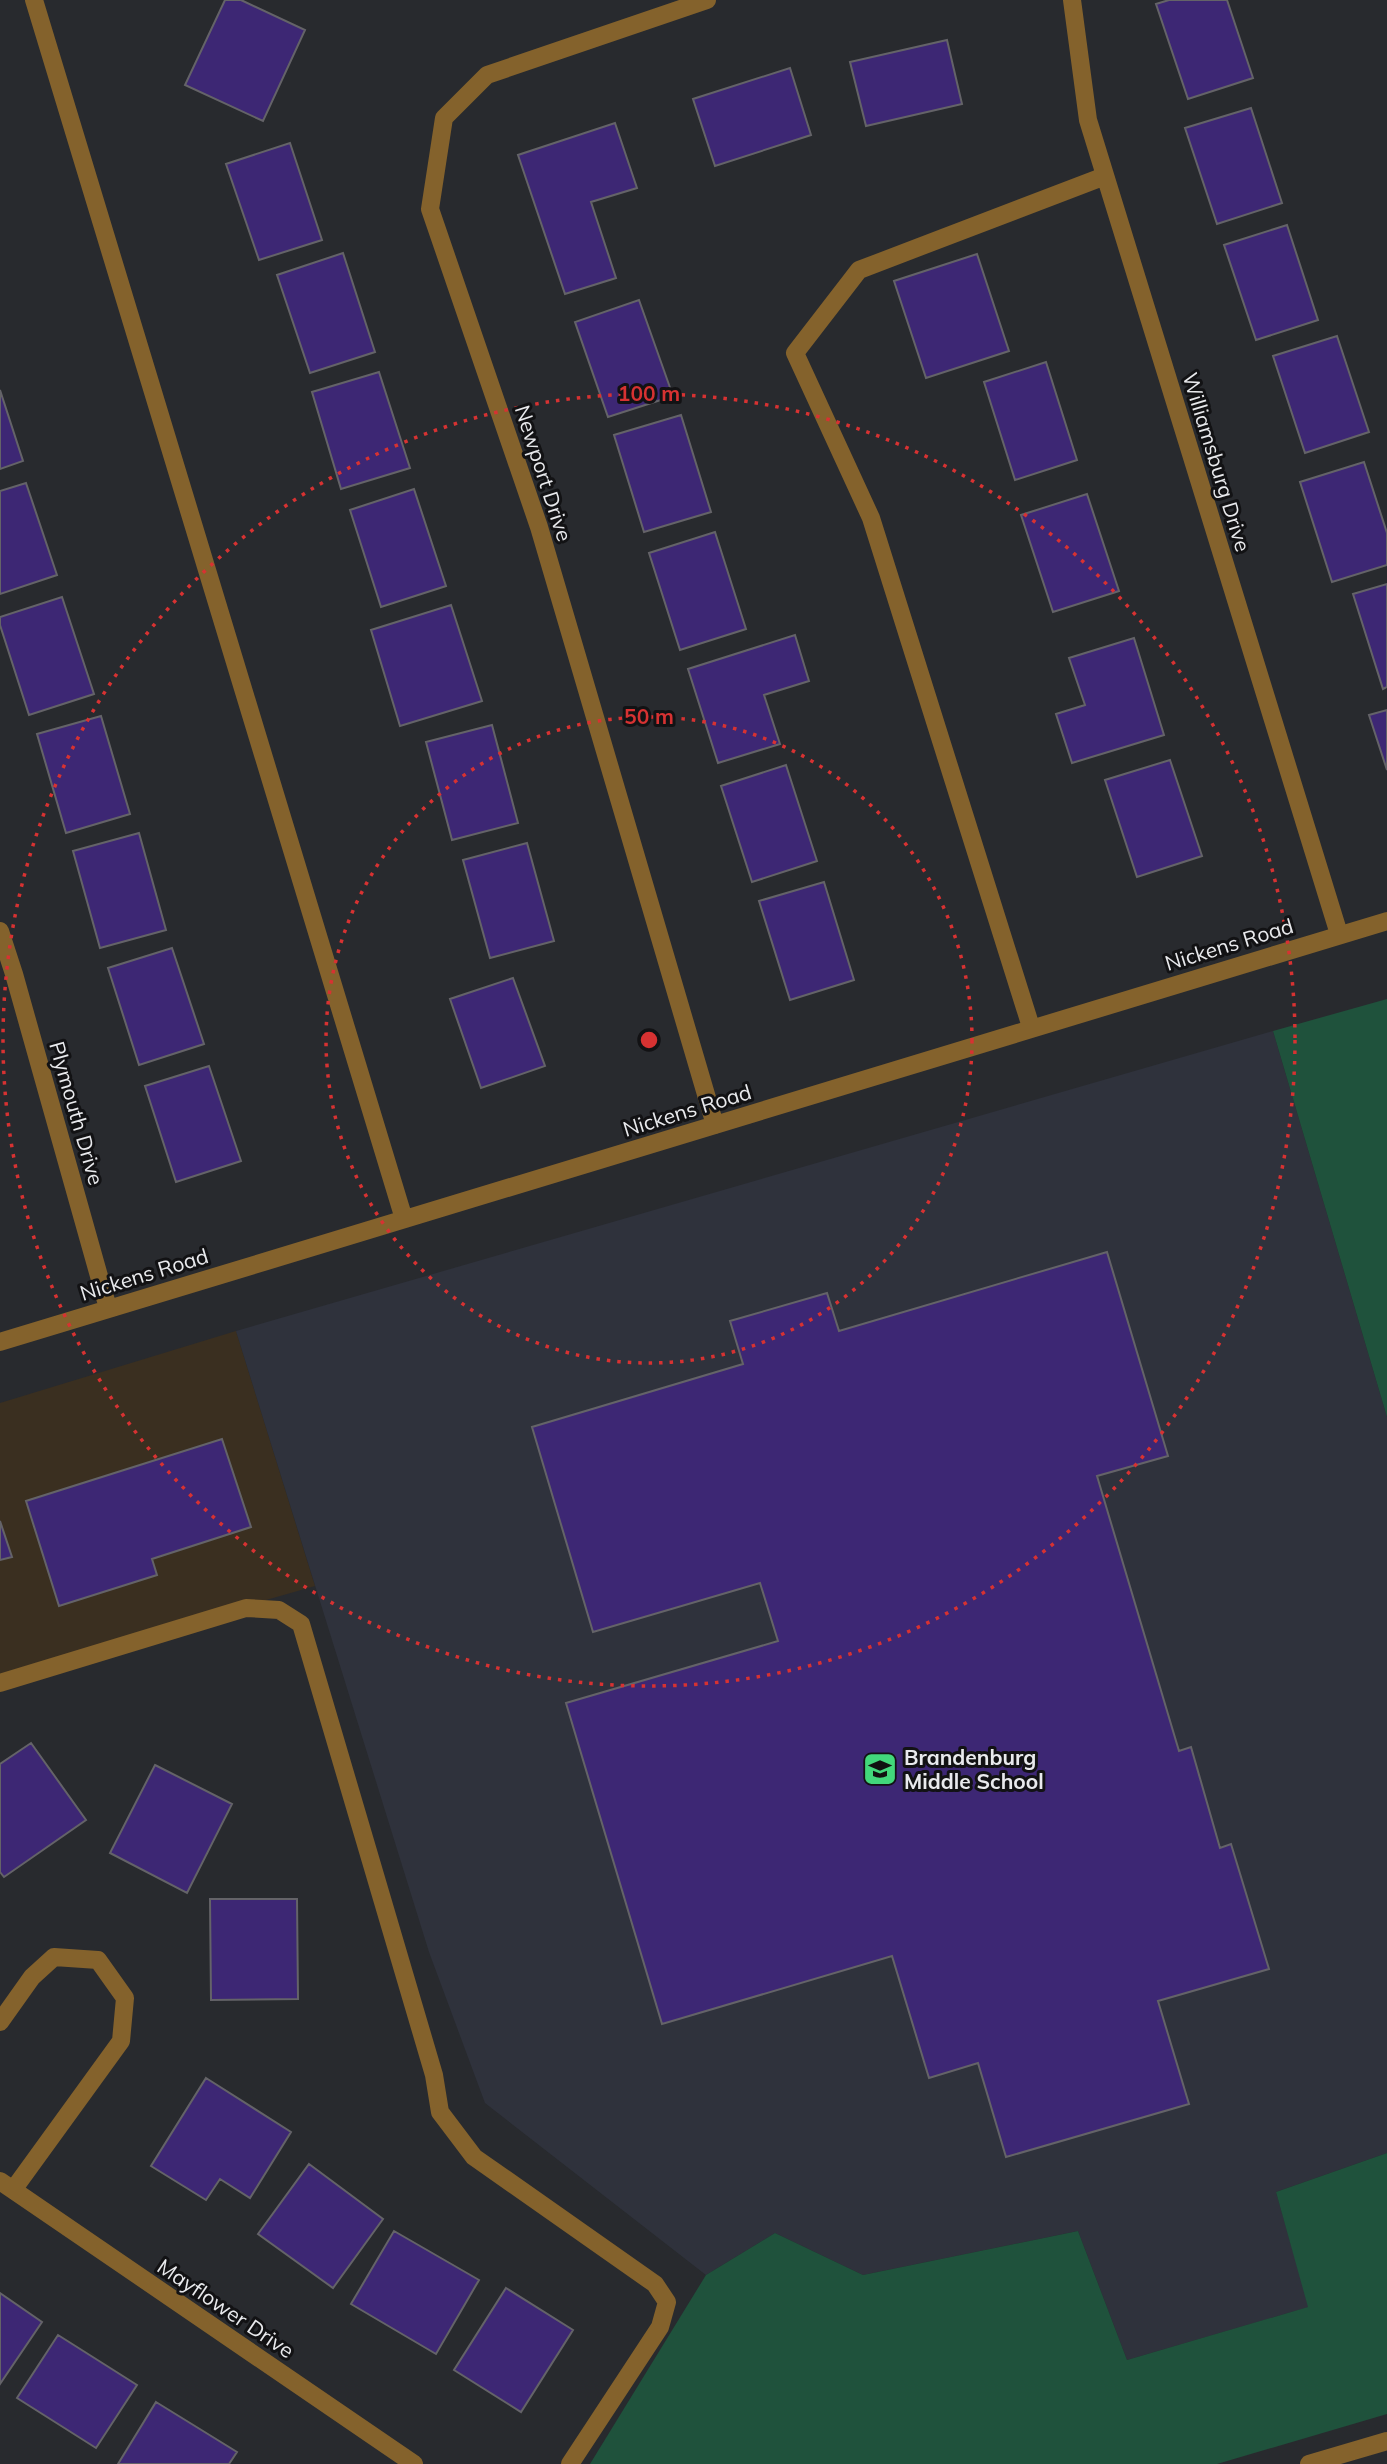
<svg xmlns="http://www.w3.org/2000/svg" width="1387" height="2464" font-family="Mulish,sans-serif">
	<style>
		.commercial { fill: #3a2f20 }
		.built { fill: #2f323c }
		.green { fill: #1f523c }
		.building { fill: #3d2774; stroke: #646368; stroke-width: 2 }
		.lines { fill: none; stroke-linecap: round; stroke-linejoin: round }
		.minor { stroke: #84622c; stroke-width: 18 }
		.ring { fill: none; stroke: #d73232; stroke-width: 3.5; stroke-dasharray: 3.5 7 }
		.labels { text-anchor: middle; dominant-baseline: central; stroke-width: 6; stroke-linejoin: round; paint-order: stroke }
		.street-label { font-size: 21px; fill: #e9eaed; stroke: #121214 }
		.poi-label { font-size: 21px; font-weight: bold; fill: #e9eaed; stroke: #121214; text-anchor: start }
		.centre { fill: #d73232; stroke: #121214; stroke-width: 3.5 }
		.ring-label { font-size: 21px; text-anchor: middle; font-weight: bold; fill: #d73232; stroke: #121214; stroke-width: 6; stroke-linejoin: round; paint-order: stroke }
	</style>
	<rect width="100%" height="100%" fill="#282a2e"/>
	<!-- commercial -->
	<path class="commercial" d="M236 1331 315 1586 0 1676V1403Z"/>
	<!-- built -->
	<path class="built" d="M1273 1031 1387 1417V2153L1276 2192 1309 2307 1127 2360 1078 2231 863 2275 775 2233 706 2275 485 2103 429 1952 236 1331Z"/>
	<!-- green -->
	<path class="green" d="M1387 999V1417L1273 1031Z
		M1387 2153V2414L1217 2464H590L706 2275 775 2233 863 2275 1078 2231 1127 2360 1308 2307 1276 2192Z"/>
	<!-- building -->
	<path class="building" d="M225 0H241L305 30 263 121 185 85Z
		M1169 0H1227L1253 78 1188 99 1156 4Z
		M947 40 962 104 866 126 850 62Z
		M790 68 811 135 715 166 693 99Z
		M1251 108 1282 203 1217 224 1185 128Z
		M615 123 637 188 591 202 616 278 565 294 518 155Z
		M290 143 322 240 259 260 226 164Z
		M1287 225 1318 320 1256 340 1224 245Z
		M343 253 375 352 310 373 277 275Z
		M977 254 1009 351 926 378 894 281Z
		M639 300 673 396 608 417 575 322Z
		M1337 336 1369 432 1305 453 1273 356Z
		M1046 362 1077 460 1015 480 984 382Z
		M379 372 410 468 341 489 312 392Z
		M0 390 23 461 0 469Z
		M681 415 711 512 644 532 614 435Z
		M1364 462 1387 533V565L1332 582 1300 482Z
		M26 483 57 575 0 594V491Z
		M414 489 446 586 381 607 350 510Z
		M1087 494 1119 591 1053 612 1021 515Z
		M715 532 746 629 680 650 649 553Z
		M1387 584V687L1383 689 1353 594Z
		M62 597 94 694 29 715 0 625V617Z
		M451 605 482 701 400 726 371 630Z
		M795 635 809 681 764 695 780 744 718 763 688 669Z
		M1134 638 1164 735 1072 763 1056 714 1085 705 1069 658Z
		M1387 710V770L1369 715Z
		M101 716 130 814 66 833 37 734Z
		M492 725 518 823 452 840 426 742Z
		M1170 760 1202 856 1137 877 1105 780Z
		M786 765 817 861 752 882 721 786Z
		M139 833 166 930 100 948 73 851Z
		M527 843 554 941 490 958 463 860Z
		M824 882 854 980 790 1000 759 901Z
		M172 948 204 1044 139 1065 108 968Z
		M513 978 545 1066 481 1088 450 999Z
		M209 1066 241 1161 176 1182 145 1086Z
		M1107 1252 1168 1456 1097 1476 1179 1751 1191 1747 1220 1848 1231 1844 1269 1969 1158 2001 1189 2104 1006 2157 978 2063 929 2078 892 1956 662 2024 566 1703 778 1641 760 1583 593 1632 532 1427 743 1364 730 1321 827 1293 839 1331Z
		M222 1439 251 1527 152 1559 157 1575 59 1606 26 1501Z
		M0 1521 12 1557 0 1560Z
		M31 1743 86 1820 4 1877 0 1872V1764Z
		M155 1765 232 1804 187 1893 110 1853Z
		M210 1899H297L298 1999 211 2000Z
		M206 2078 291 2132 250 2198 220 2179 206 2200 151 2166Z
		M309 2164 383 2219 333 2288 258 2234Z
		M394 2231 479 2280 436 2354 351 2304Z
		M506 2288 573 2330 521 2412 454 2370Z
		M0 2293 42 2322 0 2384Z
		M58 2335 137 2385 96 2448 17 2398Z
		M156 2402 237 2452 229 2464H118Z"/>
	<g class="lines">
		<!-- minor -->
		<path class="minor" d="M34 0 404 1219
			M707 0 487 75 444 118 430 209 539 527 715 1125
			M1072 0 1088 120 1339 934
			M0 931 14 974 108 1308
			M1031 1027 871 518 795 353 859 270 1105 176
			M0 1342 1387 921
			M0 1683 246 1608 279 1610 301 1624 434 2075 440 2112 474 2157 655 2284 667 2302 660 2327 570 2464
			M0 2022 32 1977 54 1957 98 1960 125 1998 121 2041 13 2190
			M0 2181 414 2464
			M1309 2464 1387 2441"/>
	</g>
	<!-- distance rings -->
	<g class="ring">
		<circle cx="649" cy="1040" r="323"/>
		<circle cx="649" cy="1040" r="646"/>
	</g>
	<!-- icons -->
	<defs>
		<g id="school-square" transform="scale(1.75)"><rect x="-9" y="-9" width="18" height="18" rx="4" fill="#42d77b" stroke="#121214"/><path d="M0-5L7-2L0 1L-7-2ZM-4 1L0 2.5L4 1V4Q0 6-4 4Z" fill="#111"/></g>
	</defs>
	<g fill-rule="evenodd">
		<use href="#school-square" x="880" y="1769"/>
	</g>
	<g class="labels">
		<!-- street labels -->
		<g class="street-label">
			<text transform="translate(1217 462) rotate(73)">Williamsburg Drive</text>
			<text transform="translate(544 473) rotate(72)">Newport Drive</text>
			<text transform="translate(1229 944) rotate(-17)">Nickens Road</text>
			<text transform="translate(687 1110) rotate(-17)">Nickens Road</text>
			<text transform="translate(77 1113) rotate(74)">Plymouth Drive</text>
			<text transform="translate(144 1274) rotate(-17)">Nickens Road</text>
			<text transform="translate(226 2308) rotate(34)">Mayflower Drive</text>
		</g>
		<!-- poi labels -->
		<g class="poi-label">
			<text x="904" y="1757">Brandenburg<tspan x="904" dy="24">Middle School</tspan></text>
		</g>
	</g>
	<circle cx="649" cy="1040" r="10" class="centre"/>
	<g class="ring-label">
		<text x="649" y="401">100 m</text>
		<text x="649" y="724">50 m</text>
	</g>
</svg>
